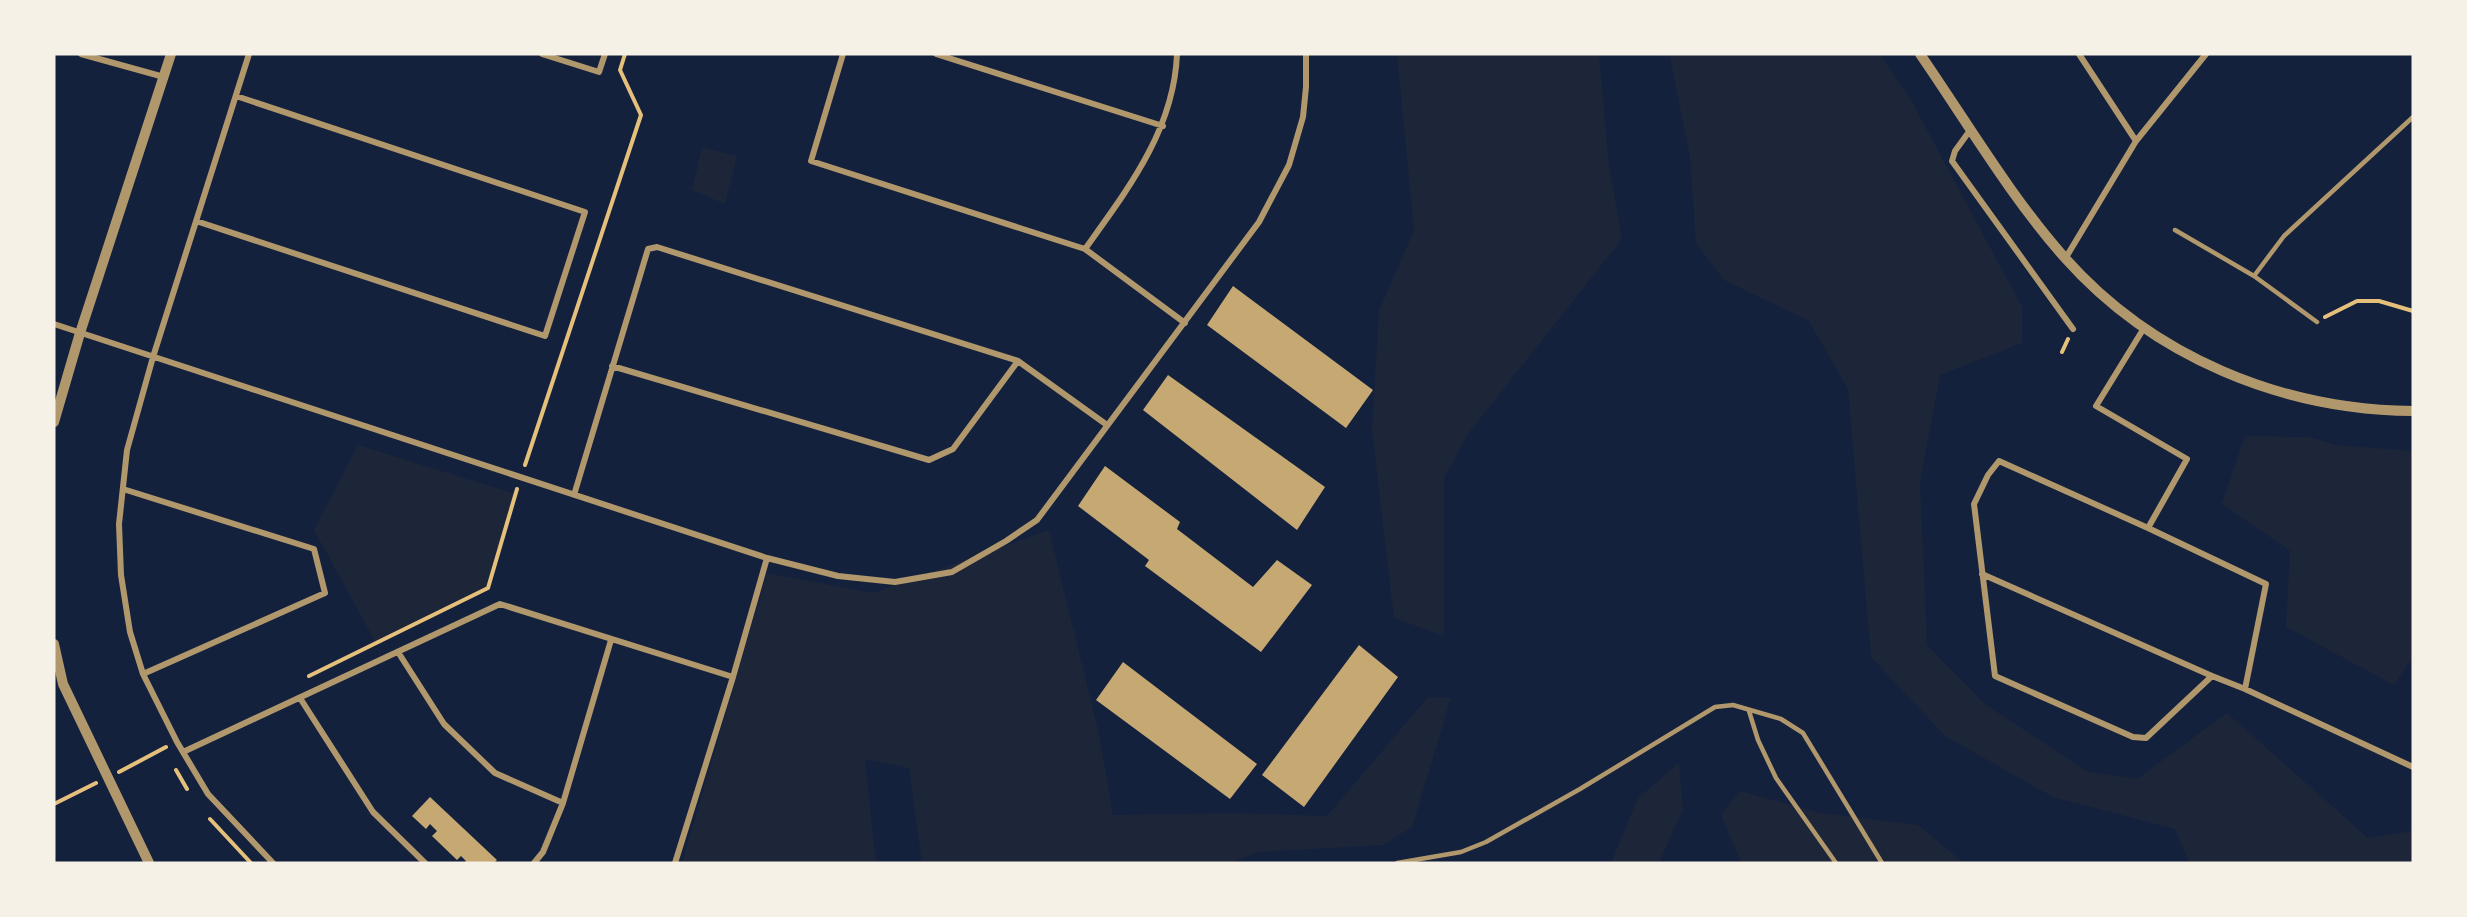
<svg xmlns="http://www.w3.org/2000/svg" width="2467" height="917" font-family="'IBM Plex Sans',sans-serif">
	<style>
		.green { fill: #1d2539 }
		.building { fill: #c6a872 }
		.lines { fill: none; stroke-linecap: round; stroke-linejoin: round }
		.path { stroke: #e5c07b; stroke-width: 4 }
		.service { stroke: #b1986c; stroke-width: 4.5 }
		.minor { stroke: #b1986c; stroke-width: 6 }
		.tertiary { stroke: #b1986c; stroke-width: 10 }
	</style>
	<rect width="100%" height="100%" fill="#14213d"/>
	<!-- green -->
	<path class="green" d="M1397 54H1599L1609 166 1622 239 1468 434 1444 478V636L1394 618 1372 430 1379 311 1414 230Z
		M1641 54H1880L1911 100 2022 307V343L1940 375 1920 482 1927 645 1986 705 2088 772 2137 779 2227 713 2368 838 2413 831V863H2189L2175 829 2053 797 1945 736 1871 657 1848 389 1809 321 1724 280 1696 243 1690 157 1670 57Z
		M702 147 737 156 725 204 692 190Z
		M2245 436 2309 437 2336 445 2413 451V657L2394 685 2286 627 2290 551 2222 504Z
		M358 445 516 494 488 588 376 643 314 530Z
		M1049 530 1099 734 1113 815 1232 813 1327 816 1428 697 1451 698 1412 827 1383 845 1258 852 1231 863H922L909 768 865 759 875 854 878 863H682L767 573 873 593Z
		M1679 763 1683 809 1659 863H1611L1638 798Z
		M1740 791 1821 813 1918 825 1964 863H1741L1721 815Z"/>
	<!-- building -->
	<path class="building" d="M1233 286 1373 390 1346 428 1207 325Z
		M1168 375 1325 487 1297 530 1143 410Z
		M1105 466 1180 522 1177 529 1253 587 1277 560 1312 585 1261 652 1145 566 1149 560 1078 506Z
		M1359 645 1398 677 1304 807 1262 775Z
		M1123 662 1257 764 1230 799 1096 700Z
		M430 797 497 860 494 863H464L466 861 461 856 457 860 432 836 437 831 430 824 426 829 412 816Z"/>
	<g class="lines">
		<!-- path -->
		<path class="path" d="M2325 317 2357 301H2379L2413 311
			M2062 352 2068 339
			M525 465 641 115 620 70 625 54
			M309 676 488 588 517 489
			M176 770 187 789
			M119 772 166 747
			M54 804 96 783
			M210 819 251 863"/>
		<!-- service -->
		<path class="service" d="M2175 230 2254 276 2317 322
			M2254 276 2284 236 2413 117
			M1749 711 1758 740 1776 778 1836 863
			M1397 863 1461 852 1486 842 1580 789 1715 707 1733 705 1781 719 1803 733 1882 863"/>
		<!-- minor -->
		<path class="minor" d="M81 54 164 77
			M249 54 153 357 127 450 119 524 121 575 130 632 143 674 177 742 208 794 273 863
			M542 54 599 72 605 54
			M843 54 811 161 1085 249 1185 323
			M936 54 1163 126
			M2079 54 2136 141
			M1971 129 1955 151 1952 161 2073 329
			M196 221 545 336 585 212 236 96
			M1085 249C1128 189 1174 130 1177 54
			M2065 259 2136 141 2206 54
			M54 324 767 558 838 576 895 582 952 572 1006 541 1037 520 1259 222 1289 165 1303 117 1306 87V54
			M2144 328 2096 406 2187 459 2148 528
			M612 366 929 460 953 449 1018 361
			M123 489 314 549 325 593 143 674
			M574 495 648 249 657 247 1018 361 1107 425
			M1982 574 2212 676
			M398 652 444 724 495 773 563 803
			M2245 689 2266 584 2148 528 1999 461 1988 475 1974 504 1995 676 2133 737 2146 738 2212 676 2245 689 2413 767
			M300 698 373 812 425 863
			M183 752 500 604 733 677
			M534 863 543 852 563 803 611 640
			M675 863 733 677 767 558"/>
		<!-- tertiary -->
		<path class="tertiary" d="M1920 54C1967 122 2010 196 2065 258 2153 357 2282 410 2413 411
			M54 422 80 333 171 54
			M54 644 63 684 149 863"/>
	</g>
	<!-- border -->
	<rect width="2467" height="917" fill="none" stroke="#f6f1e7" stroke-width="111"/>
</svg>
